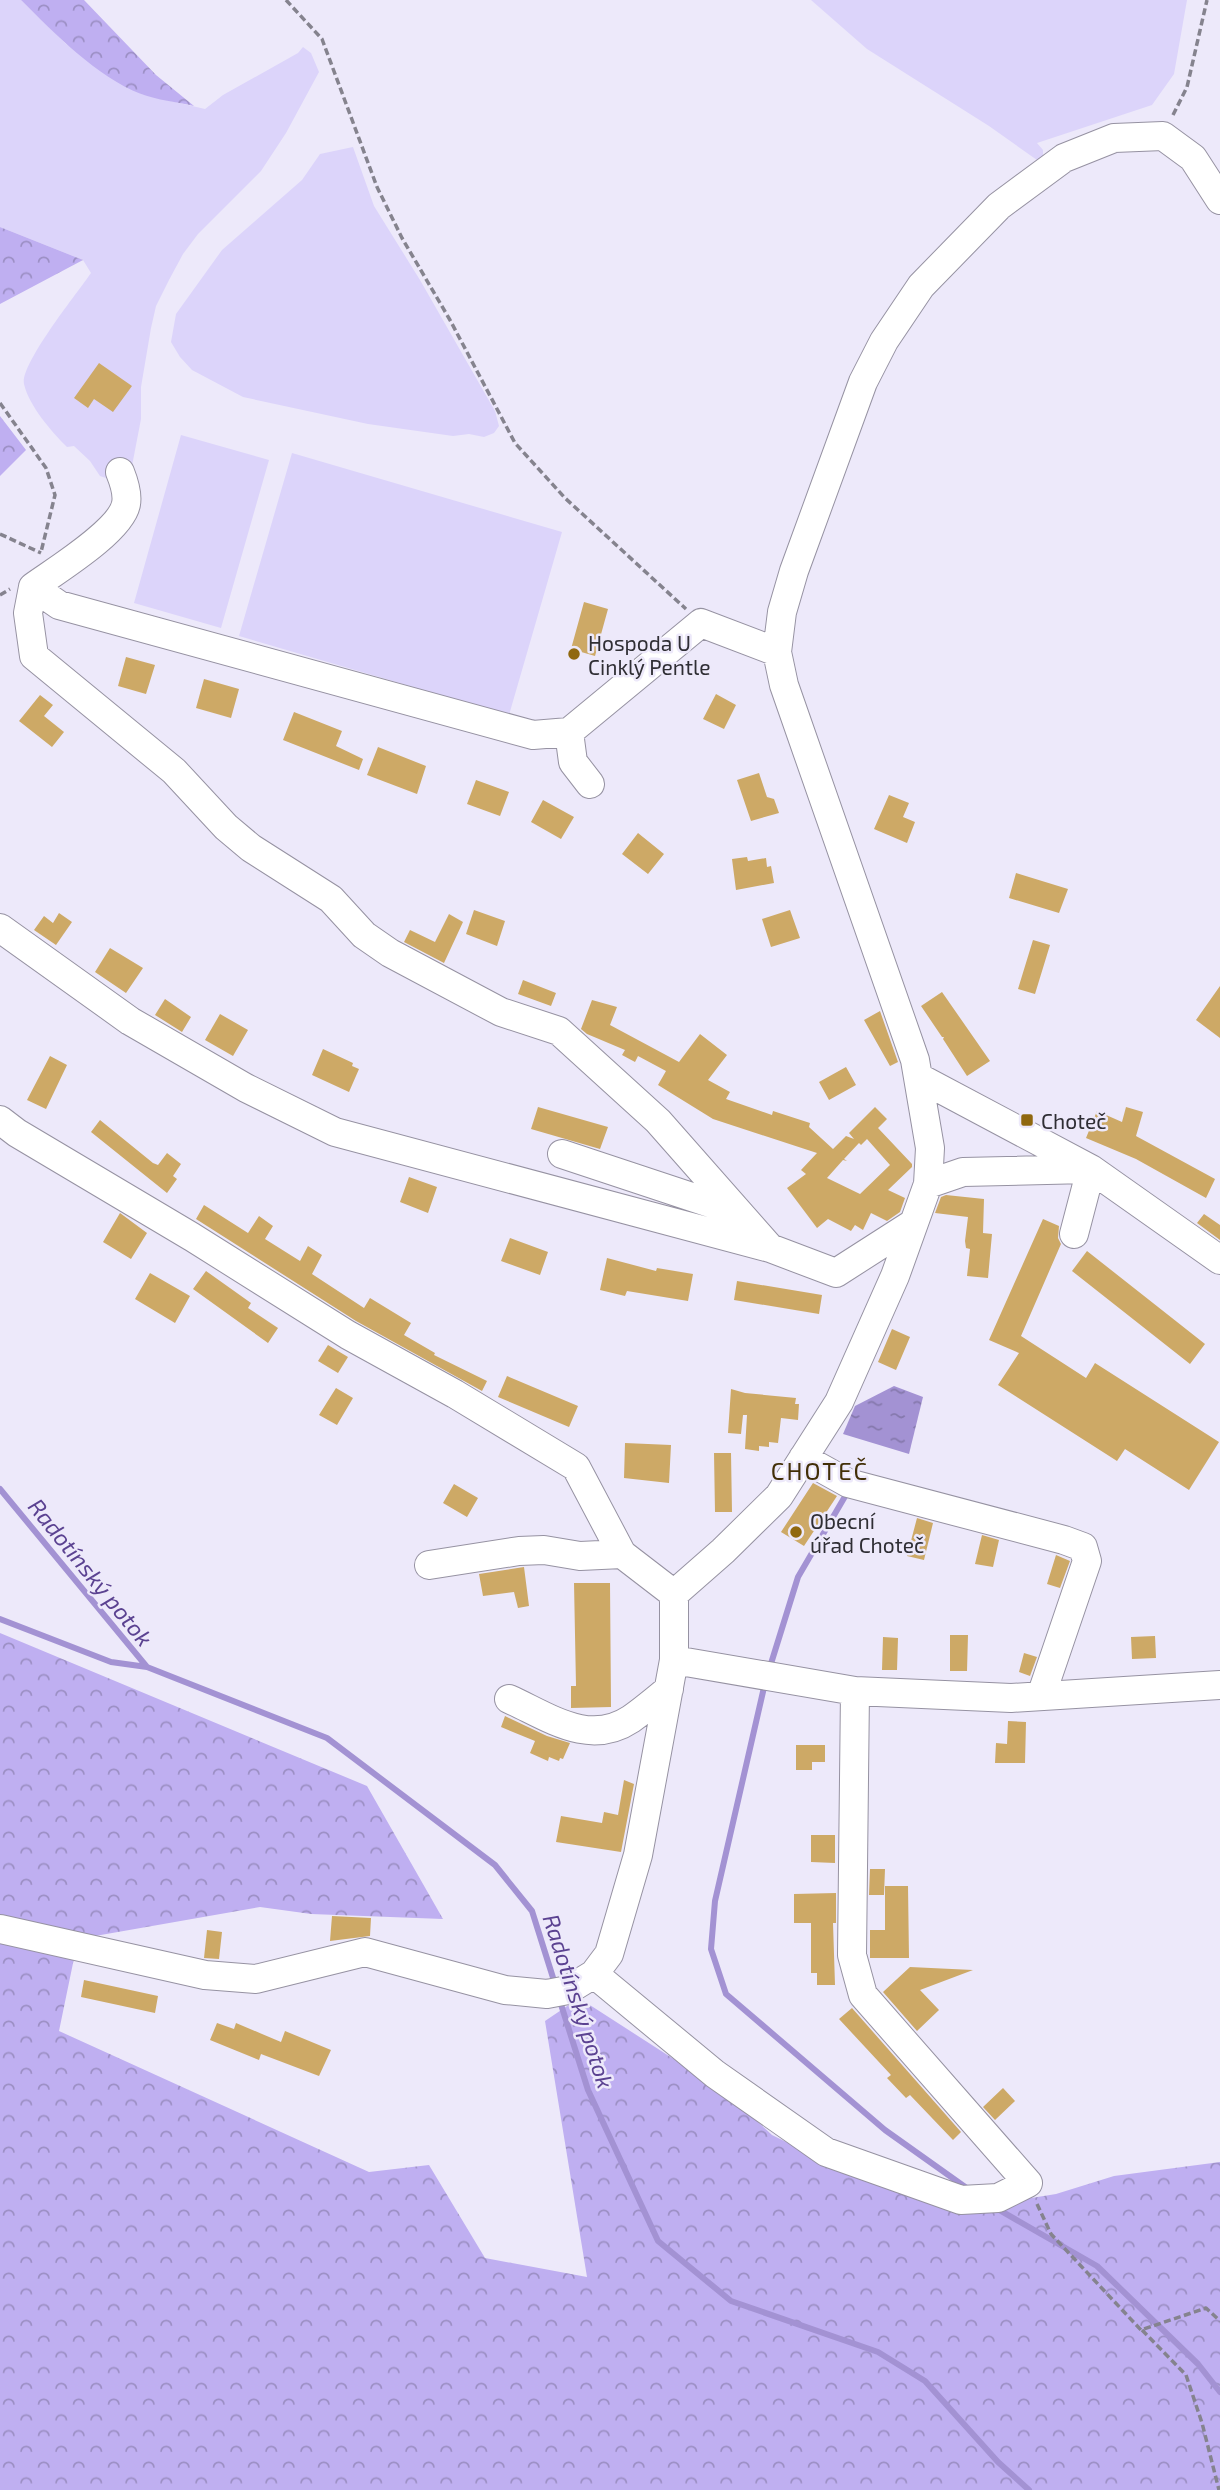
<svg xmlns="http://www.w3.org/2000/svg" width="1220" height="2490" font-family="'Exo 2',sans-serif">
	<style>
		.grass { fill: #dcd4fa }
		.forest { fill: url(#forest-crowns) }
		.water { fill: url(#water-ripples) }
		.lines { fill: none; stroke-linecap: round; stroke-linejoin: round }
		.stream { stroke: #a392d3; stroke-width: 6 }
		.building { fill: #cda966; fill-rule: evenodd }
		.minor-casing { stroke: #9692a2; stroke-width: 30 }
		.path { stroke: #85838e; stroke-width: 3.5; stroke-dasharray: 7 3.5; stroke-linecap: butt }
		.minor { stroke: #fff; stroke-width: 28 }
		.poi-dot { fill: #90680f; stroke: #ede9fa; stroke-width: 2.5 }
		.labels { text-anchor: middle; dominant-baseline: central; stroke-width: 5; stroke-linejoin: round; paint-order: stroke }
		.poi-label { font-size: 21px; fill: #2f2e34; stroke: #ede9fa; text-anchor: start }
		.water-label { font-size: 23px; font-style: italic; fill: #5b4291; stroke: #ede9fa }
		.quarter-label { font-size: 24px; letter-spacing: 2px; fill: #422f07; stroke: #ede9fa }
	</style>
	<defs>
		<pattern id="forest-crowns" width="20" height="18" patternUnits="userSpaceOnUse" patternTransform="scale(1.75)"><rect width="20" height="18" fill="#bfaff1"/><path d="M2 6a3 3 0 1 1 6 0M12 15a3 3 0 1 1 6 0" fill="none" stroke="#9c8fc4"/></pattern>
		<pattern id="water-ripples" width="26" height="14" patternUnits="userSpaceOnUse" patternTransform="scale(1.75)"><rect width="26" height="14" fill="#a392d3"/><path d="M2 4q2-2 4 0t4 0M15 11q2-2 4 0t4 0" fill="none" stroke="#8578ac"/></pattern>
	</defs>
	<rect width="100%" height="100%" fill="#ede9fa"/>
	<!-- grass -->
	<path class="grass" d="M0 0H21L66 44 141 94 205 109 223 95 298 53 303 47 311 53 319 72 286 133 261 171 198 234 183 254 169 280 156 306 151 328 141 387V419L131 471 121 483 100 476 90 461 74 446 67 447C52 432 29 406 24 384 20 364 78 292 91 273L83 260 0 227Z
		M811 0H1187L1174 74 1152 105 1037 143 1043 150V156L1037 160 989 126 867 49Z
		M353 147 374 206 420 280 495 411 499 426 494 433 484 437 469 434 453 436 368 424 243 397 192 370 180 357 171 342 176 314 222 250 302 180 320 154Z
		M181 435 269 460 221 628 134 603Z
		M292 453 562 532 509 715 239 636Z"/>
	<!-- forest -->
	<path class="forest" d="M21 0H84L156 75 194 106C177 102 157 100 141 94 97 77 54 33 21 0Z
		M0 227 83 260 0 304Z
		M0 416 26 450 0 476Z
		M0 1633 367 1786 443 1919 311 1914 260 1907 78 1939 59 2031 369 2172 429 2165 485 2258 587 2277 545 2021 579 1998 728 2094 772 2135 831 2164 957 2210 1056 2194 1114 2176 1220 2162V2490H0Z"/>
	<!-- water -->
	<path class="water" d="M894 1386 923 1397 909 1454 843 1434 855 1406Z"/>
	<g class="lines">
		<!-- stream -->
		<path class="stream" d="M0 1489 147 1667 327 1738 495 1865 532 1911 555 1984
			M0 1619 111 1662 147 1667
			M769 1670 798 1577 847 1493
			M765 1683 715 1901 711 1949 726 1994 885 2130 968 2189
			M559 1998 588 2090 658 2241 731 2301 878 2352 925 2381 998 2462 1029 2490
			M994 2207 1097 2266 1198 2364 1220 2392"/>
	</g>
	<!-- building -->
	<path class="building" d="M99 363 132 386 113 412 94 399 88 408 74 398Z
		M584 602 608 609 595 656 571 649Z
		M126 657 155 665 146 694 118 686Z
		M204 679 239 689 231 718 196 708Z
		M716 694 736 705 724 729 703 719Z
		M40 695 53 705 44 716 64 732 52 747 19 721Z
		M294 712 342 731 336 746 363 759 359 770 283 740Z
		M378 747 426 766 417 794 367 775Z
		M759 773 767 797 774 799 779 813 751 821 737 780Z
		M476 780 509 792 500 816 467 804Z
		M889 795 909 803 903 817 915 822 907 843 874 829Z
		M543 800 574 817 561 839 531 822Z
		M638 833 664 854 648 874 622 854Z
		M747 857 748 861 766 858 767 867 771 866 774 883 736 890 732 859Z
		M1016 873 1068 889 1059 913 1009 898Z
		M474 910 505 921 497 946 466 934Z
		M790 910 800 938 771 947 762 919Z
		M59 913 72 922 56 945 34 930 44 916 53 923Z
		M449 914 463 922 444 963 404 942 410 930 435 942Z
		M1033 940 1050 945 1035 994 1018 989Z
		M110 948 143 968 126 993 95 972Z
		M523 980 556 993 551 1006 518 994Z
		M1220 986V1038L1196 1020Z
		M942 992 990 1061 967 1076 943 1039 944 1037H942L921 1006Z
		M165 999 191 1017 182 1032 155 1015Z
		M592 1000 617 1007 610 1025 679 1062 700 1034 727 1055 708 1080 730 1092 726 1099 772 1115 773 1111 810 1123 809 1127 833 1149 846 1136 854 1139 849 1133 875 1107 887 1119 878 1128 912 1164V1167L888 1190 905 1198 900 1212 887 1221 871 1213 863 1230 855 1225 851 1231 828 1219 817 1228 787 1188 806 1174 801 1170 817 1153 713 1119 658 1085 666 1071 638 1056 635 1062 622 1055 625 1050 587 1034 581 1029ZM867 1139 890 1165 860 1194 827 1178 843 1160 847 1161 844 1159 859 1143 861 1145Z
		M880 1011 898 1062 890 1066 864 1020Z
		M220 1014 248 1030 233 1056 205 1040Z
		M323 1049 353 1063 352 1066 359 1069 349 1092 312 1075Z
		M50 1056 67 1065 46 1109 27 1100Z
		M846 1067 856 1085 829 1100 819 1082Z
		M538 1107 608 1127 600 1149 531 1129Z
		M1126 1107 1143 1112 1136 1136 1215 1179 1206 1198 1136 1159 1086 1138 1097 1111 1122 1122Z
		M100 1120 153 1163 158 1165 167 1153 181 1164 173 1176 177 1179 167 1193 91 1132Z
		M409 1177 437 1187 428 1213 400 1202Z
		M946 1195 984 1199 983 1233 992 1234 988 1278 967 1276 970 1249 966 1248 965 1241 968 1217 935 1213 941 1197Z
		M204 1205 248 1233 259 1216 273 1226 265 1239 300 1261 308 1246 322 1255 312 1274 364 1308 370 1298 411 1323 404 1335 435 1353 434 1355 487 1381 482 1391 356 1321 196 1219Z
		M120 1213 147 1233 131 1259 103 1242Z
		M1204 1214 1220 1225V1240L1197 1223Z
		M1043 1219 1059 1226 1058 1238 1061 1244 1021 1336 1086 1378 1095 1363 1219 1442 1189 1490 1125 1449 1117 1461 998 1385 1019 1353 989 1340Z
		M510 1238 548 1252 540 1275 501 1261Z
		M1087 1251 1205 1344 1190 1364 1072 1271Z
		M607 1258 656 1271 657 1268 693 1274 688 1301 627 1291 625 1296 600 1290Z
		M206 1271 251 1303 248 1308 278 1328 268 1343 193 1289Z
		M150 1273 190 1296 175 1323 135 1299Z
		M737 1281 822 1295 819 1314 734 1300Z
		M892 1329 910 1337 896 1370 878 1362Z
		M328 1345 348 1357 338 1373 318 1361Z
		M507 1376 578 1406 569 1427 498 1397Z
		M336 1388 353 1398 337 1425 319 1415Z
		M731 1389 745 1393 796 1398 795 1404H799L798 1420 781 1418 778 1443 769 1442V1447L759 1446V1451L745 1449 747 1415H743L741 1434 728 1433Z
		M625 1443 671 1445 669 1483 624 1478Z
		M714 1453H731L732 1512H715Z
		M813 1483 837 1496 804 1546 781 1532Z
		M454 1484 478 1498 467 1517 443 1503Z
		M917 1518 933 1523 924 1560 907 1556Z
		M982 1535 999 1540 993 1567 975 1564Z
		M1056 1555 1070 1561 1060 1588 1047 1584Z
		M524 1567 529 1606 518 1608 514 1592 483 1596 479 1574Z
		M574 1583H610L611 1707 571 1708V1686H576Z
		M950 1635H968L967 1671H950Z
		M1155 1636 1156 1658 1132 1659 1131 1637Z
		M883 1637 898 1638 897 1670H882Z
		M1024 1653 1037 1657 1030 1676 1019 1672Z
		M505 1716 547 1736 570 1743 563 1759 560 1758 559 1761 549 1757 548 1761 530 1753 535 1741 501 1727Z
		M1008 1721 1026 1722 1025 1763H995L996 1743 1007 1744Z
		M796 1745H825V1762H812V1770H796Z
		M624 1780 634 1784 621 1852 556 1842 561 1816 602 1823 604 1812 618 1815Z
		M811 1835H835V1863L811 1862Z
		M870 1869H885L884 1895H869Z
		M885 1886H908L909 1958H870V1930H885Z
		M836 1893V1923H833L835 1985H817V1973H811V1923H794V1894Z
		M332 1916 371 1918 370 1936 330 1941Z
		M207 1930 222 1932 219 1959 204 1958Z
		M910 1967 973 1970 920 1990 939 2010 917 2031 883 1992Z
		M84 1980 158 1996 155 2013 81 1997Z
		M852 2008 961 2132 953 2140 910 2095 906 2098 887 2078 891 2075 839 2019Z
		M217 2023 234 2029 236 2023 281 2042 285 2031 331 2050 319 2076 261 2054 259 2060 210 2040Z
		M1003 2088 1015 2101 995 2120 983 2107Z"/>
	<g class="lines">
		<!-- minor casing -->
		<g class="minor-casing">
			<path id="minor" d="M120 472C124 482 128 494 126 504 121 531 55 571 33 587L28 613 34 656 174 771 226 827 251 848 331 899 364 935 390 953 501 1012 559 1031 658 1121 770 1248
				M33 587 59 605 533 735 569 732 701 623 777 652
				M569 732 573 762 590 784
				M0 928 130 1021 246 1088 335 1132 770 1248 836 1273 914 1223
				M918 1077 1091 1169 1220 1260
				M0 1120 17 1133 192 1237 348 1335 455 1394 576 1467 622 1554 674 1594
				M562 1154 737 1212
				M928 1184 963 1172 1088 1169
				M1074 1234 1091 1169
				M803 1458 848 1483 1064 1540 1083 1547 1087 1561 1041 1696
				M429 1565 519 1551 544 1550 580 1556 622 1554
				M674 1660 855 1691 1011 1698 1220 1685
				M509 1699C549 1717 589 1747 631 1719 644 1710 657 1699 669 1689
				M0 1929 205 1975 256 1979 365 1952 505 1990 547 1994 568 1990 594 1974 609 1954 638 1855 674 1660V1594L723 1551 779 1496 839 1402 895 1276 928 1184 930 1148 915 1060 784 685 777 652 782 612 794 571 863 382 884 341 921 286 999 206 1064 158 1114 138 1163 136 1193 158 1220 200
				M594 1974 715 2074 826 2152 961 2200 998 2198 1028 2183 863 1995 852 1955 855 1691"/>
		</g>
		<!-- path -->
		<path class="path" d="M286 0 322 39 377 187 402 238 450 320 515 443 565 498 686 609
			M1173 115 1187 87 1207 0
			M0 403 46 468 55 495 41 552
			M0 534 41 553
			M0 595 10 589
			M1037 2204 1051 2234 1141 2330 1206 2308 1220 2321
			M1142 2330 1186 2375 1202 2423 1219 2490"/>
		<!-- minor -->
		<use href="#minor" class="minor"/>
	</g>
	<!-- markers -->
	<g class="poi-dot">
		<circle cx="574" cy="654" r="7"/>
		<rect x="1020" y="1113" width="14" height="14" rx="3.5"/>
		<circle cx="796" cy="1532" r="7"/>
	</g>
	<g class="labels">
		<!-- poi labels -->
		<g class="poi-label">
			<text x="588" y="642">Hospoda U<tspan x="588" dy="24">Cinklý Pentle</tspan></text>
			<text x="1041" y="1120">Choteč</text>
			<text x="810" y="1520">Obecní<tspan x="810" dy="24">úřad Choteč</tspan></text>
		</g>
		<!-- water labels -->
		<g class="water-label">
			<text transform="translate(91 1572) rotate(51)">Radotínský potok</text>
			<text transform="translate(579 2001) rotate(72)">Radotínský potok</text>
		</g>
		<!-- quarter labels -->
		<g class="quarter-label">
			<text x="820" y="1470">CHOTEČ</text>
		</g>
	</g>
</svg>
